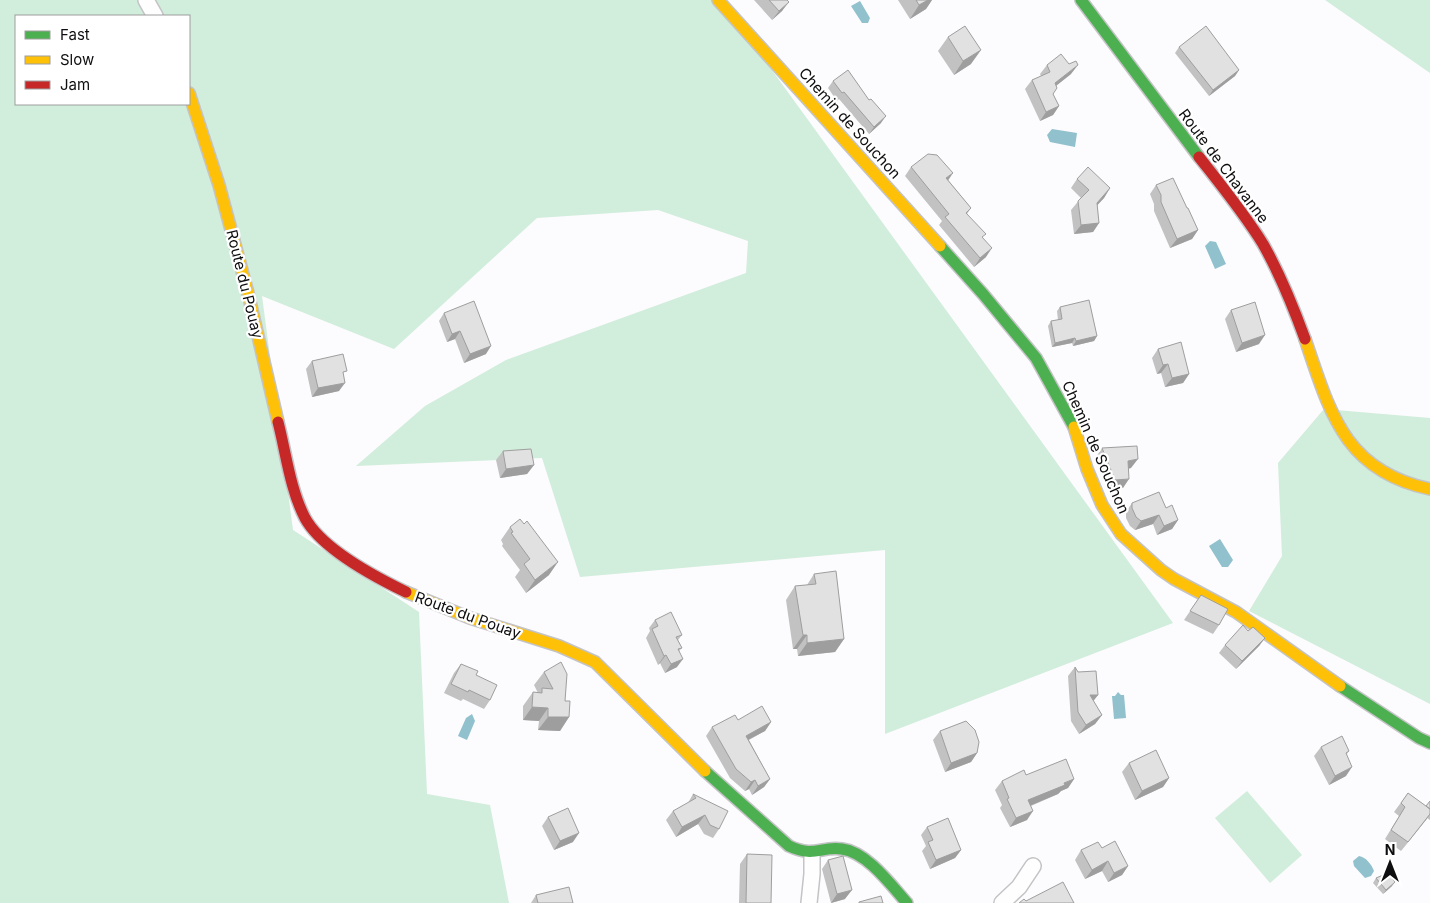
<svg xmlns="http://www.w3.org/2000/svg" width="1430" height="903" font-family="Inter,sans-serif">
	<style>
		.green { fill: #d1eddb; fill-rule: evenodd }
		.water { fill: #90c1cc }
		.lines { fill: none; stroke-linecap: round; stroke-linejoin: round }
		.street-casing { stroke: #c4c3c5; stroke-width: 18 }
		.fast-casing { stroke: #c4c3c5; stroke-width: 14 }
		.slow-casing { stroke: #c4c3c5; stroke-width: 14 }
		.jam-casing { stroke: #c4c3c5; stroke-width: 14 }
		.street { stroke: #fffeff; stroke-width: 15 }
		.fast { stroke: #4caf50; stroke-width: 11 }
		.slow { stroke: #ffc107; stroke-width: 11 }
		.jam { stroke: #c62828; stroke-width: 11 }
		.wall { fill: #c2c2c2 }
		.shaded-wall { fill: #9e9e9e }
		.building { fill: #e1e1e2; stroke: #9e9e9e }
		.labels { text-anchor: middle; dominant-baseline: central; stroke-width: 4.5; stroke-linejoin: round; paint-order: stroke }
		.street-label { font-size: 15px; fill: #0e0d0f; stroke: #fff }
	</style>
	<rect width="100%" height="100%" fill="#fcfbfe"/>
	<!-- green -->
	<path class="green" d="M0 0H721L1173 623 885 734V550L580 577 542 458 356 466 425 406 506 360 746 273 748 241 658 210 537 218 394 349 262 296 293 530 419 612 427 794 490 805 509 903H0ZM16 16H189V104H16Z
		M1325 0H1430V73Z
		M1324 409 1430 418V704L1249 611 1282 556 1278 463Z
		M1247 791 1302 855 1270 883 1215 818Z"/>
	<!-- water -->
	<path class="water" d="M860 1 870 18 868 23H862L851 6Z
		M1052 129 1077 133 1075 147 1050 142 1047 135Z
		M1210 241 1216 242 1226 264 1215 269 1205 246Z
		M1220 539 1233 560 1228 567H1222L1209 546Z
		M1118 692 1121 695H1124L1126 718 1114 719 1112 696H1115Z
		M472 714 475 721 467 740 458 736 466 718Z
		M1359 856C1366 857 1372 865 1374 871L1371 876 1365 878 1354 866 1353 861Z"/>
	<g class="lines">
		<!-- street casing -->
		<g class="street-casing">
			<path id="street" d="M146 0 155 16
				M809 903 812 874V854
				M1002 903 1019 887 1033 866"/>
		</g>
		<!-- fast casing -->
		<g class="fast-casing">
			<path id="fast" d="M1081 0 1199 157
				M940 246 983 294 1036 358 1074 427
				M1340 686 1419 738 1430 743
				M705 771 789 846C815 858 820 846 842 849 867 852 891 885 907 903"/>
		</g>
		<!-- slow casing -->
		<g class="slow-casing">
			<path id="slow" d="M718 0 940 246
				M189 93 219 185 248 293 278 422
				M1305 339C1330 412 1344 471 1430 489
				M1074 427 1087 469 1102 505 1121 534 1161 570 1174 579 1236 612 1340 686
				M406 592 470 618 559 646 595 662 705 771"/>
		</g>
		<!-- jam casing -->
		<g class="jam-casing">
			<path id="jam" d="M1199 157C1221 185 1244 213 1263 244 1280 274 1293 306 1305 339
				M278 422C286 453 290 489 305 518 322 549 375 577 406 592"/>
		</g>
		<!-- street -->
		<use href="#street" class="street"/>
		<!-- fast -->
		<use href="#fast" class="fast"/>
		<!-- slow -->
		<use href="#slow" class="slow"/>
		<!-- jam -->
		<use href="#jam" class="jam"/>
	</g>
	<!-- wall -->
	<path class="wall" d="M754 0H787L782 11 772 20Z
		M898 0H932L926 9 910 19Z
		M948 37 971 64 954 75 938 51Z
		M1179 47 1239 70 1235 76 1209 96 1175 53Z
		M1047 65 1071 74 1056 86 1053 94 1059 106 1053 115 1040 121 1025 89 1032 80 1041 76 1040 74Z
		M833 81 881 123 869 134 839 99 837 101 828 88Z
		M911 167 948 180 971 208 967 214 983 238 986 257 974 267 939 225 942 221 905 176Z
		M1077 179 1110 188 1104 198 1097 205 1099 223 1093 232 1074 234 1071 210 1081 198 1071 188Z
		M1156 185 1187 208 1198 230 1192 239 1170 248 1154 211V204L1150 194Z
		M1060 307 1097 336 1094 341 1073 346 1072 343 1052 347 1048 326 1051 321 1058 320 1057 311Z
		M1231 310 1259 344 1236 352 1225 319Z
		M444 313 486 354 464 363 455 339 447 342 439 321Z
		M1158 349 1189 374 1183 383 1165 387 1161 373 1157 374 1152 358Z
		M312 361 344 376 339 391 312 397 306 369Z
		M1102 448 1131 468 1128 469 1123 488 1108 489 1096 457Z
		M503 451 534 465 527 474 500 478 496 460Z
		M1132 503 1166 508 1178 520 1172 529 1157 535 1153 524 1135 530 1130 526 1126 518V512Z
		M510 527 549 575 526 593 515 577 520 570 502 546 503 544 501 540Z
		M814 574 844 639 835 652 798 656 797 649H793L786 600 795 586 807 585Z
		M1201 595 1219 625 1213 634 1184 620Z
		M655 620 682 635 678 640 682 648 679 651 677 667 665 673 660 663 658 665 646 638 650 631 649 628Z
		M1248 631 1265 638 1259 646 1236 669 1219 653 1225 645Z
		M461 664 476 675 490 700 484 709 463 699 461 701 444 693 454 673Z
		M1075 667 1078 672 1098 695 1093 701 1102 715 1095 724 1079 734 1071 721 1068 676Z
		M544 672 565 701 569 717 560 731 538 730 539 721 523 720V706L533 692 538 693 534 685Z
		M738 720 771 722 765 731 749 740 770 779 764 787 752 795 749 789 745 791 730 778 706 736 712 727Z
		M940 731 977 753 971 762 945 772 933 740Z
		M1321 747 1349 751 1346 755V776L1329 785 1314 756Z
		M1129 763 1169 778 1163 787 1135 800 1122 772Z
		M1026 775 1074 779 1068 788 1061 791 1058 794 1031 806 1027 820 1010 827 1000 808 1002 805 995 790 1002 781Z
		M1408 793 1426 806 1430 801V820L1427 818 1401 851 1385 839 1399 816 1394 812Z
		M693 794 719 829 713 838 704 834 698 824 676 837 666 820 673 811 688 803Z
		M548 817 573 842 554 850 542 826Z
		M927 827 961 850 955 858 930 869 922 851 926 846 921 835Z
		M1102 848 1128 866 1122 875 1108 882 1102 871 1085 879 1075 860 1081 850Z
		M747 854 771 903H739L740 864Z
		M828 860 845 899 831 903 822 869Z
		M1376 878 1392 886 1383 894 1373 883Z
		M536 895 573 903H531Z"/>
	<!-- shaded-wall -->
	<path class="shaded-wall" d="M928 0H932L926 9 910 19 919 5Z
		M789 2 782 11 772 20 779 11Z
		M981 50 971 64 954 75 963 61Z
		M1078 65 1071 74 1048 92 1055 83Z
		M1239 70 1235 76 1209 96 1213 90Z
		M1059 106 1053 115 1040 121 1046 112Z
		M886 116 881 123 869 134 874 127Z
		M953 173 947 182 946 178Z
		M1110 188 1104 198 1091 212 1097 203Z
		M1099 223 1093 232 1074 234 1081 225Z
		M1198 230 1192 239 1170 248 1177 239Z
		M992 248 986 257 974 267 980 258Z
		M460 331 455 339 447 342 452 334Z
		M1265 335 1259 344 1236 352 1242 343Z
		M1097 336 1094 341 1073 346 1076 341Z
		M1075 338 1072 343 1052 347 1055 343Z
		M491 346 486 354 464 363 470 354Z
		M1168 364 1161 373 1157 374 1163 365Z
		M1189 374 1183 383 1165 387 1172 378Z
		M345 383 339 391 312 397 318 388Z
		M1138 459 1131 468 1121 470 1128 461Z
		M534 465 527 474 500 478 506 469Z
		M1129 479 1123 488 1108 489 1115 480Z
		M1159 515 1153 524 1135 530 1141 521Z
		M1178 520 1172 529 1157 535 1164 526Z
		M558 562 549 575 526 593 535 580Z
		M803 635H807L797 649H793Z
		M1265 638 1259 646 1236 669 1242 661Z
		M844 639 835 652 798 656 807 643Z
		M666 655 660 663 658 665 664 656Z
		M683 659 677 667 665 673 671 664Z
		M1090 695H1098L1091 704Z
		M532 707 548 708 539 721 523 720Z
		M1102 715 1095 724 1079 734 1086 725Z
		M548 717H569L560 731 538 730Z
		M771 722 765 731 740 744 746 736Z
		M977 753 971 762 945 772 951 763Z
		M1352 767 1346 776 1329 785 1335 776Z
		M1169 778 1163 787 1135 800 1142 791Z
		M770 779 764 787 752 795 758 786Z
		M1074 779 1068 788 1061 791 1058 794 1022 809 1028 800Z
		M755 780 749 789 745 791 751 782Z
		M1033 811 1027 820 1010 827 1016 818Z
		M1430 814 1426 820 1401 851 1408 842Z
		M705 815 698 824 676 837 682 827Z
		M579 833 573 842 554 850 560 841Z
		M961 850 955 858 930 869 936 860Z
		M1108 861 1102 871 1085 879 1092 870Z
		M1128 866 1122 875 1108 882 1114 873Z
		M1395 882 1392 886 1383 894 1386 890Z
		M852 890 845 899 831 903 837 894Z"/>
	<!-- building -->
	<path class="building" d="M769 0H787L789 2 779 11Z
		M916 0H928L919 5Z
		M965 26 981 50 963 61 948 37Z
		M1206 26 1239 70 1213 90 1179 47Z
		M1061 54 1069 64 1076 61 1078 65 1055 83 1057 88 1053 94 1059 106 1046 112 1032 80 1050 72 1047 65Z
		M848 70 869 100 871 99 886 116 874 127 844 92 842 93 833 81Z
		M928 154 937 155 953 173 946 178 971 208 966 213 986 234 982 237 992 248 980 258 945 217 949 214 911 167Z
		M1088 167 1110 188 1097 203 1099 223 1081 225 1078 201 1089 190 1077 179Z
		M1173 178 1187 208H1188L1198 230 1177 239 1161 202V195L1156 185Z
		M1089 300 1097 336 1076 341 1075 338 1055 343 1051 321 1062 319 1060 307Z
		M474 301 491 346 470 354 460 331 452 334 444 313Z
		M1255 302 1265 335 1242 343 1231 310Z
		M1181 342 1189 374 1172 378 1168 364 1163 365 1158 349Z
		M343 354 347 371 343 372 345 383 318 388 312 361Z
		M1137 446 1138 459 1128 461 1129 479 1115 480 1102 448Z
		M531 449 534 465 506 469 503 451Z
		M1159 492 1166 508 1172 505 1178 520 1164 526 1159 515 1141 521 1136 517 1132 508V503Z
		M520 519 524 524 527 521 558 562 535 580 524 564 530 559 511 533 513 532 510 527Z
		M836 571 844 639 807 643V635H803L795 586 816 584 814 574Z
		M1201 595 1228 609 1219 625 1190 611Z
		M671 612 682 635 676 637 682 648 678 649 683 659 671 664 666 655 664 656 652 629 658 626 655 620Z
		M1243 625 1248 631 1253 627 1265 638 1242 661 1225 645Z
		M561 662 567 674 565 701H570L569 717H548V708L532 707 533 692 542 693V688L553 689 544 672Z
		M461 664 478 671 476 675 497 685 490 700 469 690 468 692 451 684Z
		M1075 667 1078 672 1096 671 1098 695H1090L1102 715 1086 725 1078 712Z
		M762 706 771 722 746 736 770 779 758 786 755 780 751 782 736 769 712 727 735 715 738 720Z
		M966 721 975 730 979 742 977 753 951 763 940 731Z
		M1342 736 1349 751 1346 753 1352 767 1335 776 1321 747Z
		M1156 750 1169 778 1142 791 1129 763Z
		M1066 759 1074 779 1064 783 1065 785 1028 800 1033 811 1016 818 1007 799 1009 798 1002 781 1024 770 1026 775Z
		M1408 793 1430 809V814L1408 842 1391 830 1405 807 1401 803Z
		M693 794 728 811 719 829 710 825 705 815 682 827 673 811 696 798Z
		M1430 801V809L1426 806Z
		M568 808 579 833 560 841 548 817Z
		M948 818 961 850 936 860 928 842 933 840 927 827Z
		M1115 841 1128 866 1114 873 1108 861 1092 870 1081 850 1098 842 1102 848Z
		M747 854 772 855 771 903H746Z
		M843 856 852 890 837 894 828 860Z
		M1388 873 1395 882 1386 890 1376 878Z
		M1063 882 1074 903H1019L1024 899 1026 901Z
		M569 887 573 903H538L536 895Z
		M881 896 883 903H859V902Z"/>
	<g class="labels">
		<!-- street labels -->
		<g class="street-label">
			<text transform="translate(850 123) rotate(48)">Chemin de Souchon</text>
			<text transform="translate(1224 166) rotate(53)">Route de Chavanne</text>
			<text transform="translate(245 284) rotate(76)">Route du Pouay</text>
			<text transform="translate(1096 447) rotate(66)">Chemin de Souchon</text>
			<text transform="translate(468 615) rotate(20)">Route du Pouay</text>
		</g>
	</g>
	<!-- legend -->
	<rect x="15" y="15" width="175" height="90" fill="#ffffff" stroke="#9f9e9f"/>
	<rect x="25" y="31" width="25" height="8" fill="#4caf50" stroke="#9f9e9f"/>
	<text x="60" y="40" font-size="15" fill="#0e0d0f">Fast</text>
	<rect x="25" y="56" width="25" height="8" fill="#ffc107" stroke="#9f9e9f"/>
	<text x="60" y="65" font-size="15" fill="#0e0d0f">Slow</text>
	<rect x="25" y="81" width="25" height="8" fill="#c62828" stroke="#9f9e9f"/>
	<text x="60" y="90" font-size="15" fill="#0e0d0f">Jam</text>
	<!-- north arrow -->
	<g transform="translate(1390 863)" stroke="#ffffff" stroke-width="4" paint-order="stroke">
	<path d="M0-4L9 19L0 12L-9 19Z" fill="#0e0d0f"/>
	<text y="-8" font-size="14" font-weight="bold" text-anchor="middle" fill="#0e0d0f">N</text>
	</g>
</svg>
